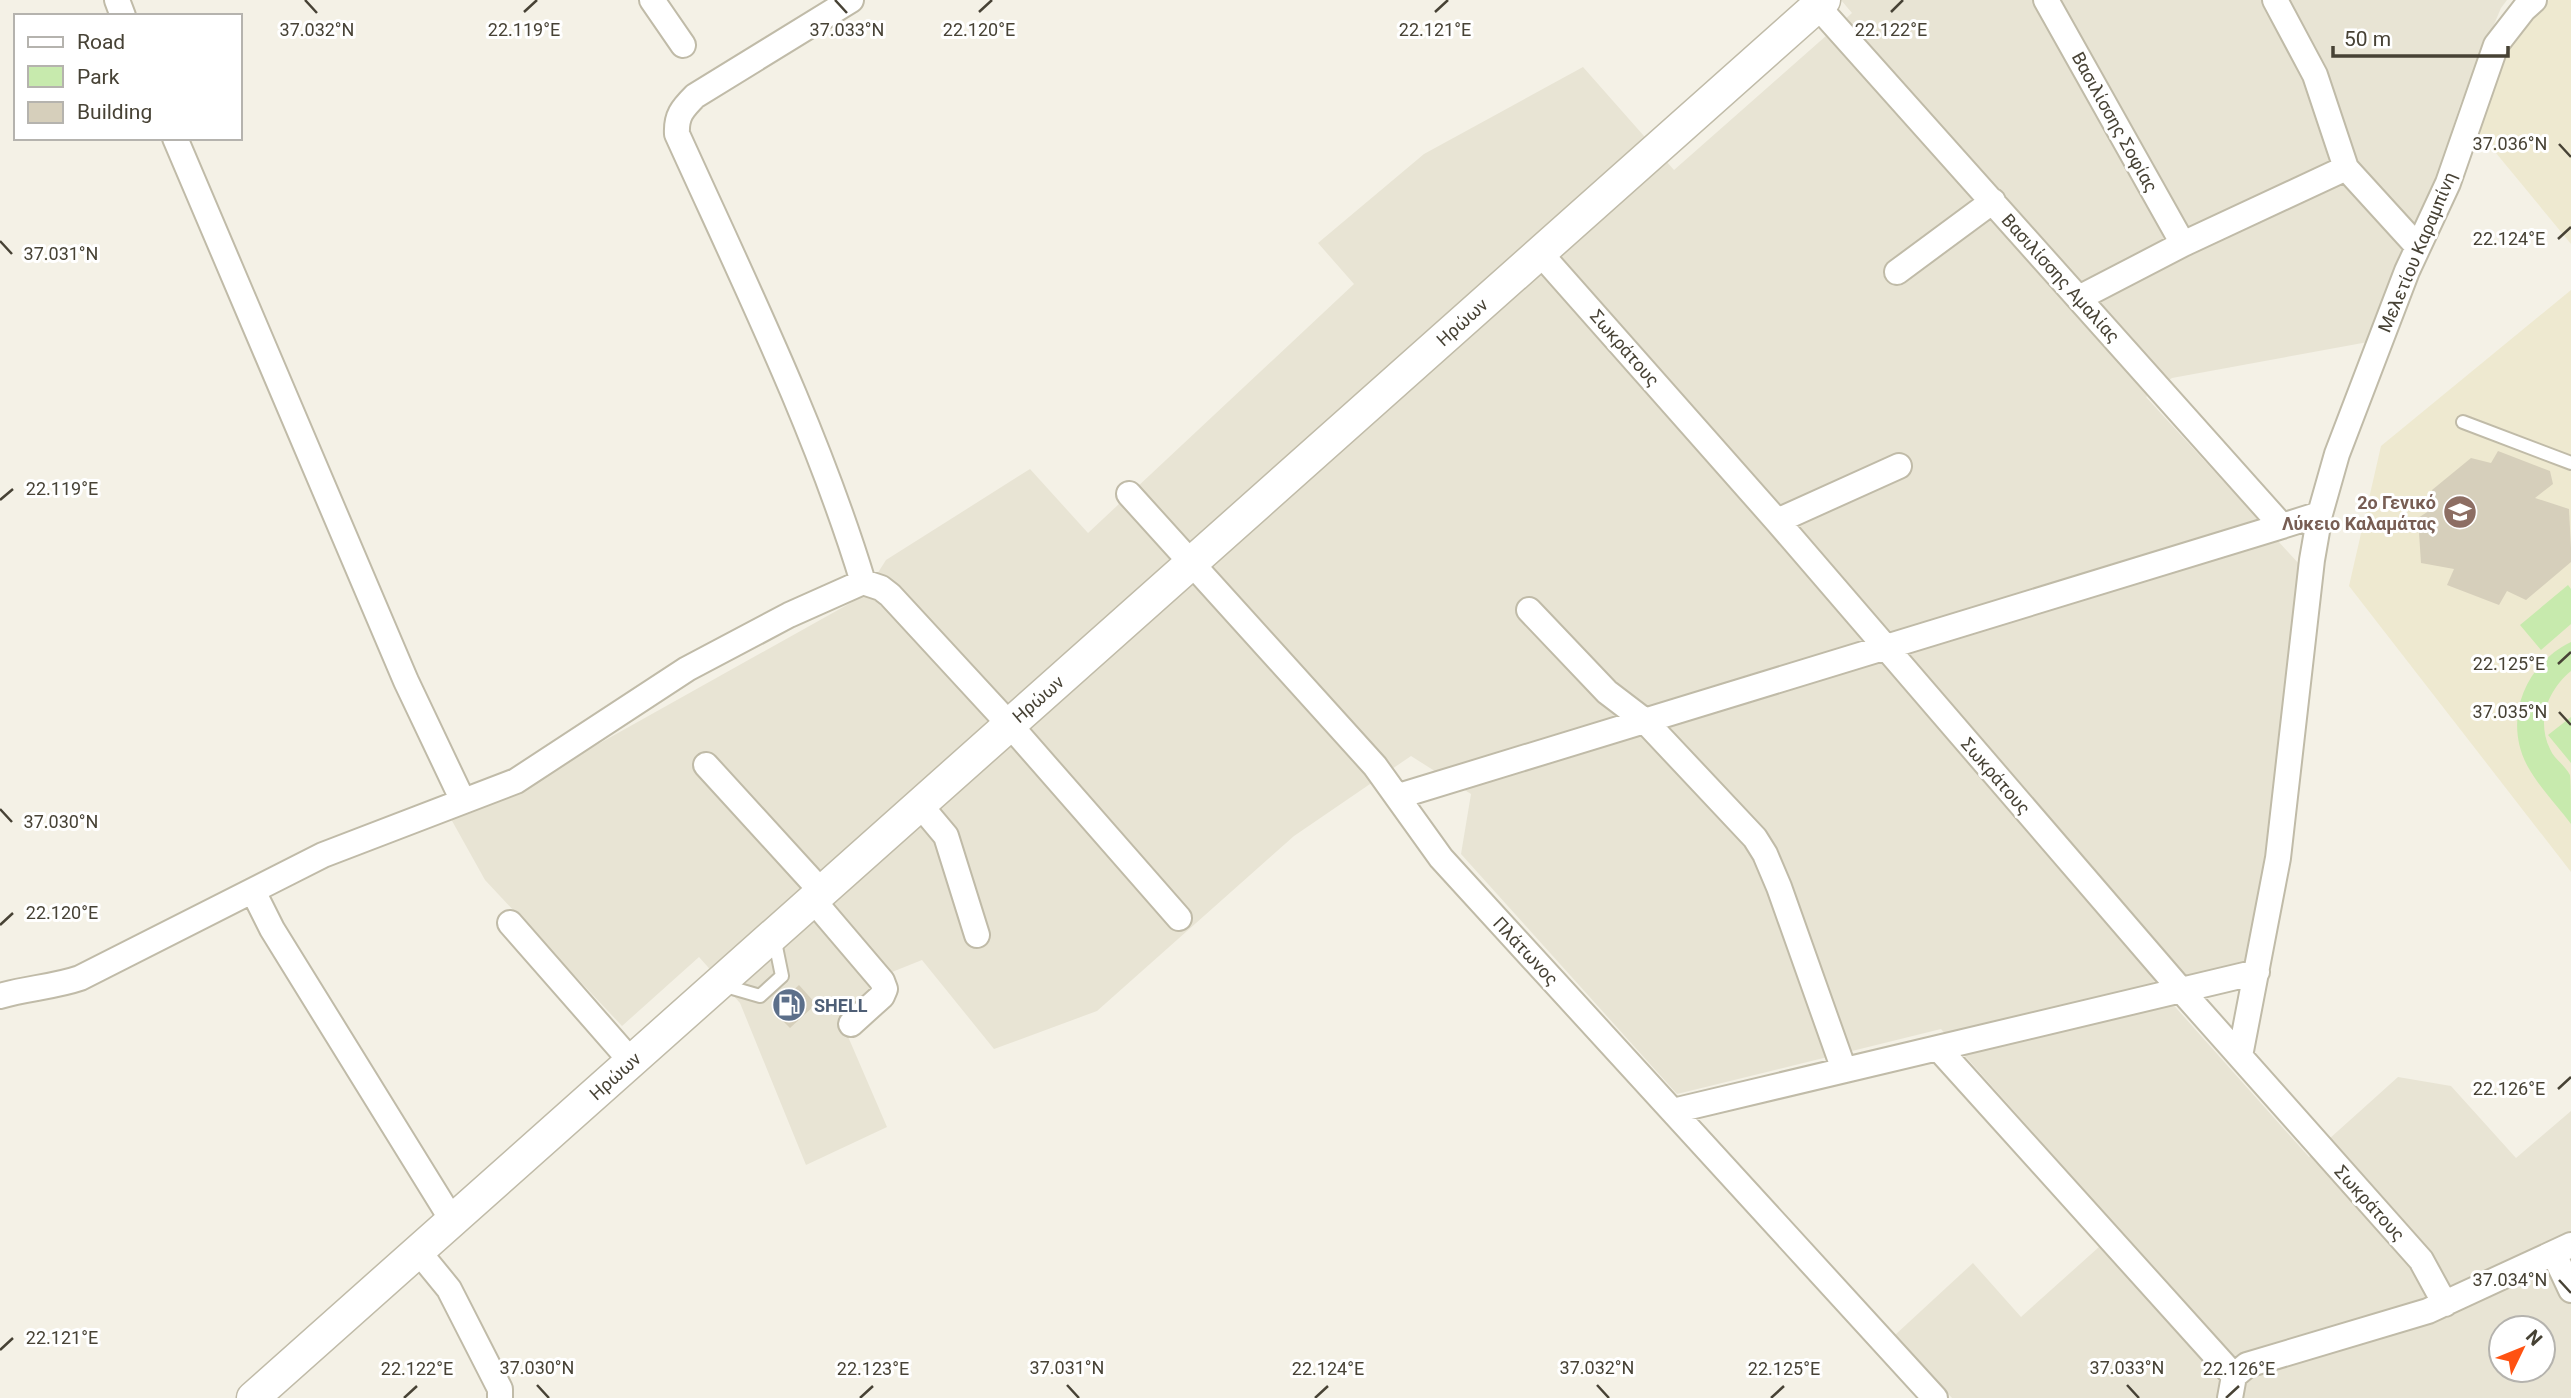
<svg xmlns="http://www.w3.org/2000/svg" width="2571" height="1398" font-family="Roboto,sans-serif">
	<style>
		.residential { fill: #e8e4d4; fill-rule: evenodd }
		.education { fill: #eee9d0 }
		.green { fill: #c7eaad }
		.building { fill: #d6cfbb }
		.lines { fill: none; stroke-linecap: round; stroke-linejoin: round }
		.service-casing { stroke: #c0bba8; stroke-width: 16 }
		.minor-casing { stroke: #c0bba8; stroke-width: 28 }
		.tertiary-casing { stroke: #c0bba8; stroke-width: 35 }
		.service { stroke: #fff; stroke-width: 12 }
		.minor { stroke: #fff; stroke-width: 24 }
		.tertiary { stroke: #fff; stroke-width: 32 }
		.ticks { fill: none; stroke: #474235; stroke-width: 2.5 }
		.labels { text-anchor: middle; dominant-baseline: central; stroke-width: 6; stroke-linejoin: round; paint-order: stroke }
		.street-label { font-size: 18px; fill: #474235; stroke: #fff }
		.education-label { font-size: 18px; font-weight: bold; fill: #785e54; stroke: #fff; text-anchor: end }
		.service-label { font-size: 18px; font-weight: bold; fill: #4e5e75; stroke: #fff; text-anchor: start }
		.ticks-label { font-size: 18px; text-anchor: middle; fill: #474235; stroke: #fff; stroke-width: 6; stroke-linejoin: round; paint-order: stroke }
	</style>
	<rect width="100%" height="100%" fill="#f4f1e6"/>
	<!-- residential -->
	<path class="residential" d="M1841 0H2507L2501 8 2460 105 2431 197 2368 342 2172 378 2146 397 2300 565 2275 795 2246 963 2153 982 2309 1157 2398 1077 2451 1086 2516 1158 2571 1111V1398H1952L1895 1335 1973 1263 2021 1317 2119 1229 1941 1029 1677 1094 1461 854 1471 794 1411 756 1294 836 1097 1011 994 1049 922 960 887 974 840 1018 887 1127 806 1165 740 1003 699 957 622 1026 485 880 451 819 525 785 863 596 886 560 1030 469 1088 533 1354 284 1318 243 1424 154 1583 67 1674 170 1852 13ZM2501 1328H2543V1370H2501Z"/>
	<!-- education -->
	<path class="education" d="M2549 0H2571V244L2477 130 2503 59 2522 26Z
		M2571 290V872L2349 586 2381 446Z"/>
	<!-- green -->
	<path class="green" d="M2568 585 2571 589V624L2541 650 2520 625Z
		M2571 642V671C2548 690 2536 720 2550 749 2554 759 2565 765 2570 775 2571 784 2571 812 2571 824 2557 805 2539 787 2528 767 2502 720 2525 664 2571 642Z
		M2571 717V763L2548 735Z"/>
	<!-- building -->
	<path class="building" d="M2498 451 2550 471 2553 484 2535 498 2569 509 2571 548V562L2526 600 2507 591 2499 605 2447 585 2454 569 2421 563 2418 518 2438 505 2432 490 2471 458 2491 463Z
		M799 985 816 1004 790 1028 772 1010Z"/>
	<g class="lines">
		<!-- service casing -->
		<g class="service-casing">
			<path id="service" d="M2463 422 2571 463
				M722 985 760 996 782 976 774 937"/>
		</g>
		<!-- minor casing -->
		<g class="minor-casing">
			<path id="minor" d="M117 0 123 16
				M652 0 683 45
				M851 0 695 96C682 109 676 116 677 134 744 282 816 428 863 582
				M1812 0 2282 526 2320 514
				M2046 0 2183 244
				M2275 0 2315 75 2346 168 2418 247
				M175 138 406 681 463 801
				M1540 253 1777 521 2181 990 2421 1260 2445 1304
				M1897 272 1993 201
				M2079 298 2183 244 2346 168
				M1129 494 1375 766 1441 858 1935 1398
				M1777 521 1899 466
				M1529 610 1607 692 1645 721 1755 838 1765 854 1779 887 1844 1070
				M706 765 822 892
				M1399 796 2282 526
				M920 805 946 836 977 935
				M253 891 272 929 452 1220
				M813 900 882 981 885 989 882 996 851 1024
				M510 923 631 1061
				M0 996C27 988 54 987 80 978L323 855 516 781 687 669 789 615 863 582 881 588 890 595 1009 724 1179 918
				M1938 1048 2234 1376
				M2240 1056 2278 858 2312 560 2320 514 2337 454 2407 271 2448 183 2496 45 2524 9 2534 0
				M1673 1111 2257 972
				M418 1251 449 1289 500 1389V1398
				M2554 1254 2571 1290
				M2230 1398 2234 1376 2247 1365 2428 1311 2571 1245"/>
		</g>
		<!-- tertiary casing -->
		<g class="tertiary-casing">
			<path id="tertiary" d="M253 1398 1824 0"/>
		</g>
		<!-- service -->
		<use href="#service" class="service"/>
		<!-- minor -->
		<use href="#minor" class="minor"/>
		<!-- tertiary -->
		<use href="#tertiary" class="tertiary"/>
	</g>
	<!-- ticks -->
	<path class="ticks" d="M305 0 317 13M835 0 847 13M524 12 537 0M979 12 992 0M1435 12 1448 0M1891 12 1903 0M2559 144 2571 157M2558 239 2571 227M0 241 12 254M0 500 13 489M2558 664 2571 652M2559 712 2571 725M0 809 12 822M0 925 13 913M2558 1089 2571 1077M2559 1280 2571 1293M0 1350 13 1338M537 1385 549 1398M1067 1385 1079 1398M1597 1385 1609 1398M2127 1385 2139 1398M404 1398 417 1386M860 1398 873 1386M1315 1398 1328 1386M1771 1398 1784 1386M2226 1398 2239 1386"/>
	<!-- icons -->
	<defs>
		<g id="school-disc" transform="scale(1.75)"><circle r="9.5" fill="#8d6e63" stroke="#fff"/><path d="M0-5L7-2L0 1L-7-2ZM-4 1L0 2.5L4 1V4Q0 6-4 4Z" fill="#fff"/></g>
		<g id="fuel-disc" transform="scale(1.75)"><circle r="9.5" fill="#5c6f8a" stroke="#fff"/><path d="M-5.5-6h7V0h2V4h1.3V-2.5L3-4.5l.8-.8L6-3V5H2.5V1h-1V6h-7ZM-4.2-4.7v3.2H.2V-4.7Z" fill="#fff"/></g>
	</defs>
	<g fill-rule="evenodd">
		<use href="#school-disc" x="2460" y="512"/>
		<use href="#fuel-disc" x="789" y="1005"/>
	</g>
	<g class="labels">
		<!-- street labels -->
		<g class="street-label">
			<text transform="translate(2115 122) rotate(61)">Βασιλίσσης Σοφίας</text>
			<text transform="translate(2417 252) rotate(-67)">Μελετίου Καραμπίνη</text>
			<text transform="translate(2061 278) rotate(48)">Βασιλίσσης Αμαλίας</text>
			<text transform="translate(1462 322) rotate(-42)">Ηρώων</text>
			<text transform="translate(1625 348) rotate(49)">Σωκράτους</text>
			<text transform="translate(1038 699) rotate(-41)">Ηρώων</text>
			<text transform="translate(1996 776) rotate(49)">Σωκράτους</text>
			<text transform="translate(1526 951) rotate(47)">Πλάτωνος</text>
			<text transform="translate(615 1076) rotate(-42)">Ηρώων</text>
			<text transform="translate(2370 1203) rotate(48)">Σωκράτους</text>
		</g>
		<!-- education labels -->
		<g class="education-label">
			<text x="2436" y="502">2ο Γενικό<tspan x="2436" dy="21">Λύκειο Καλαμάτας</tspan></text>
		</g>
		<!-- service labels -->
		<g class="service-label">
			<text x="814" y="1005">SHELL</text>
		</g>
	</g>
	<g class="ticks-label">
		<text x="524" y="36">22.119°E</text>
		<text x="979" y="36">22.120°E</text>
		<text x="1435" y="36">22.121°E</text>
		<text x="1891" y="36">22.122°E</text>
		<text x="317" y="36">37.032°N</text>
		<text x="847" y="36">37.033°N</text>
		<text x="2510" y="150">37.036°N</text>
		<text x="2509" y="245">22.124°E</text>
		<text x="61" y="260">37.031°N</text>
		<text x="62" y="495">22.119°E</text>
		<text x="2509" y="670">22.125°E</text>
		<text x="2510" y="718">37.035°N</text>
		<text x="61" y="828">37.030°N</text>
		<text x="62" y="919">22.120°E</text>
		<text x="2509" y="1095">22.126°E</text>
		<text x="2510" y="1286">37.034°N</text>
		<text x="62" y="1344">22.121°E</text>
		<text x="537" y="1374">37.030°N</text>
		<text x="1067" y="1374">37.031°N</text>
		<text x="1597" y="1374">37.032°N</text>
		<text x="2127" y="1374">37.033°N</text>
		<text x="417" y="1375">22.122°E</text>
		<text x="873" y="1375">22.123°E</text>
		<text x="1328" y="1375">22.124°E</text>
		<text x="1784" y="1375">22.125°E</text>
		<text x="2239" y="1375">22.126°E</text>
	</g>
	<!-- legend -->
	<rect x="14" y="14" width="228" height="126" fill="#ffffff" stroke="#b5b3ae" stroke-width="2"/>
	<rect x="28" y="37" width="35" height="10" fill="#ffffff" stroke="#b5b3ae" stroke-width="2"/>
	<text x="77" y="49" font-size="21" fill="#474235">Road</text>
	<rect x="28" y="66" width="35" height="21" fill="#c7eaad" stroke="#b5b3ae" stroke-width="2"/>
	<text x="77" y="84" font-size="21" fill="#474235">Park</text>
	<rect x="28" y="102" width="35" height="21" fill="#d6cfbb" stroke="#b5b3ae" stroke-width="2"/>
	<text x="77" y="119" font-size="21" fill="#474235">Building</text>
	<!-- north arrow -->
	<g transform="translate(2522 1349) rotate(47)"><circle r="33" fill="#ffffff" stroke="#b5b3ae" stroke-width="2"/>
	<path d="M0-5L12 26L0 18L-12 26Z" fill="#ff5212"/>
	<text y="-10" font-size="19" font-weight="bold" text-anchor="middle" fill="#474235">N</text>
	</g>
	<!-- scale -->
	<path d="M2333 46v10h175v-10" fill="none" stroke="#474235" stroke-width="3.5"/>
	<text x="2344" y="46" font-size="21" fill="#474235" stroke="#ffffff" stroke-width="5" paint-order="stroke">50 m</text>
</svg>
